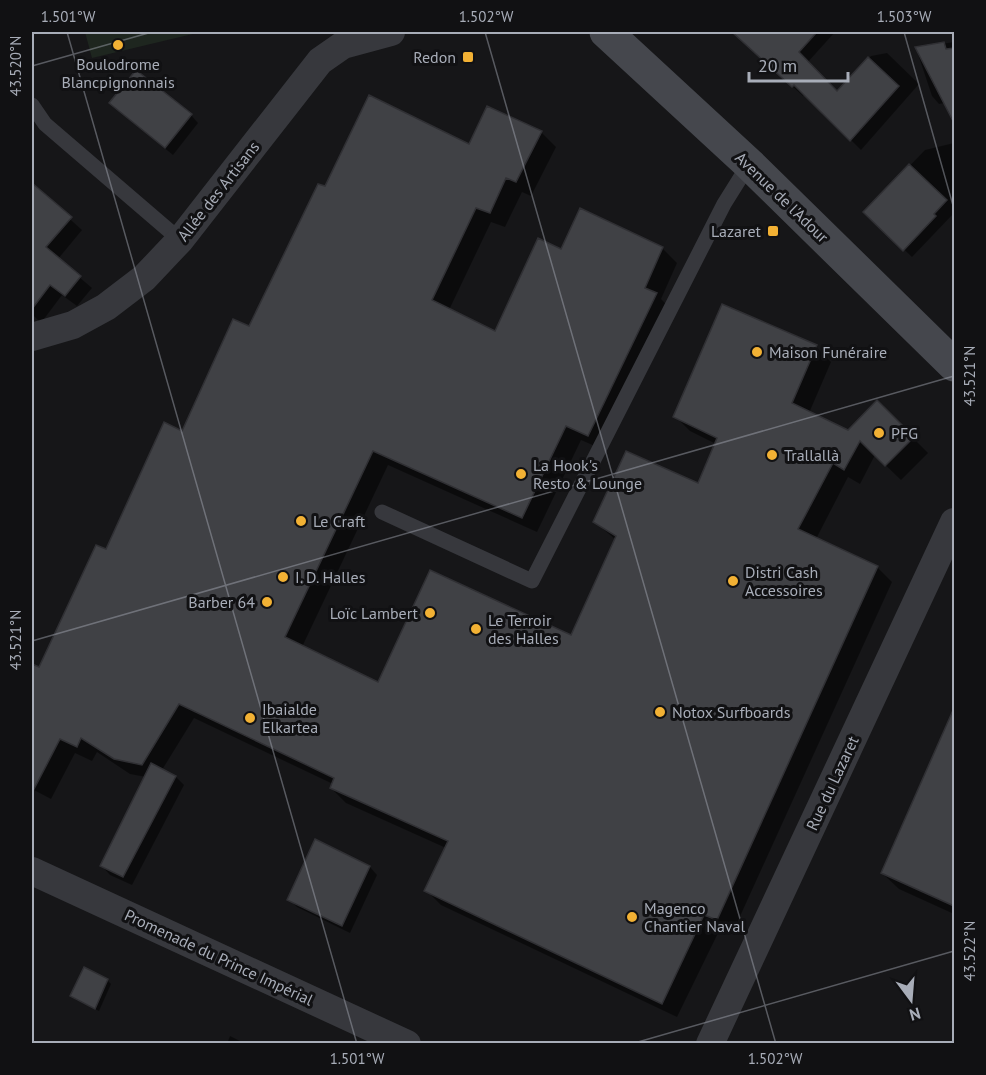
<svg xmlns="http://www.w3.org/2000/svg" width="986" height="1075" font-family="'PT Sans',sans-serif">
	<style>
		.green { fill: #1e261f }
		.shadow { fill: #0007 }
		.building { fill: #404145; stroke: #303034; stroke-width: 1.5 }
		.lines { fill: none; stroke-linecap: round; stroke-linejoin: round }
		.service { stroke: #37383d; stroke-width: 15 }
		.minor { stroke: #37383d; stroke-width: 28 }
		.secondary { stroke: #45474d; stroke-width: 33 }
		.ticks { fill: none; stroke: #a8adb8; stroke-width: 1.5; stroke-opacity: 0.45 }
		.poi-dot { fill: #f2b134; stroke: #111113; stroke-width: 2 }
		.labels { text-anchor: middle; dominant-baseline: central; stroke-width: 6; stroke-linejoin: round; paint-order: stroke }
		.poi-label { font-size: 16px; fill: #a8adb8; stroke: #111113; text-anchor: start }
		.street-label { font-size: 16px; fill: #a8adb8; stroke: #111113 }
		.neatline { fill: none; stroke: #a8adb8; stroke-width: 2 }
		.ticks-label { font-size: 15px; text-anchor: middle; fill: #a8adb8 }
	</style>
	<rect width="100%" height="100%" fill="#161618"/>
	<!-- green -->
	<path class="green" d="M85 32H201L92 58Z"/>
	<!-- shadow -->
	<path class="shadow" d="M733 32H835L807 63 837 93 871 56 887 53 919 84 861 150 805 94 803 96Z
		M954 42V101L939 104 932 96 916 48Z
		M119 111 191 115 198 123 173 155Z
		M541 132 556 147 531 196 522 192 505 227 491 222 449 310 496 333 561 251 662 248 677 263 661 299 671 309 604 450 581 440 537 532 388 465 302 647 379 684 572 637 616 540 595 522 698 485 716 444 690 431 675 416 816 347 831 362 809 413 848 431 877 402 928 453 901 480 875 455 860 484 848 477 816 539 877 567 892 582 732 934 720 929 677 1017 441 905 426 890 446 848 346 803 331 788 333 784 194 718 162 770 176 777 184 785 132 885 110 875 102 866 146 777 130 774 97 752 92 761 75 753 51 799 32 789V671L34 666 39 669 107 551 250 328 326 188 469 146Z
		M954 143V213L912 257 865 212 925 150Z
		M32 185 82 230 58 259 92 288 77 306 62 295 41 323 32 314Z
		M954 712V914L899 889 882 873Z
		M316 841 370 867 377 875 350 933 297 907 289 899Z
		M107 980 111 984 99 1011 76 1000 72 996Z
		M230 1036 246 1044H227Z"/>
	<!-- building -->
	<path class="building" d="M732 32H817L799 52 837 91 868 57 899 86 850 141 794 85 792 87Z
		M944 42 946 49 954 48V123L915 47Z
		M136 70 192 114 165 148 109 103Z
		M369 95 469 144 487 106 542 131 516 182 506 178 490 213 476 208 432 300 495 331 538 238 561 249 580 208 663 247 645 288 657 293 588 436 566 426 522 518 373 451 285 637 378 682 430 570 571 635 616 536 593 522 626 451 698 483 717 438 673 417 722 304 817 345 792 403 848 430 877 400 914 437 885 466 860 441 844 470 833 463 798 529 878 566 717 920 704 915 662 1004 424 891 448 841 330 788 334 778 179 704 142 765 114 759 81 738 77 747 60 739 32 793V664L39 667 96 545 106 549 164 422 182 431 233 319 249 326 318 184 325 186Z
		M909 164 947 200 934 214 936 216 903 251 863 212Z
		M32 183 72 217 46 247 81 276 65 296 50 285 32 309Z
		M954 708V906L881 873Z
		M151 763 176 776 123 877 100 866Z
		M315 839 370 866 342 926 287 900Z
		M84 967 108 979 95 1009 70 996Z"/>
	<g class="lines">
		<!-- service -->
		<path class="service" d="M32 105 45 124 180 240
			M382 512 532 581 724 204 749 164"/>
		<!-- minor -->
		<path class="minor" d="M32 337 73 325 106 307 144 278 180 240 320 61 343 45 391 32
			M32 871 407 1044
			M710 1044 954 522"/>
		<!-- secondary -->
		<path class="secondary" d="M606 32 749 164 954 365"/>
	</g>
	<!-- ticks -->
	<path class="ticks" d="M67 32 357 1044M485 32 776 1044M904 32 954 209M32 66 152 32M32 641 954 376M631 1044 954 951"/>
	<!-- markers -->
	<g class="poi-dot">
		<circle cx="118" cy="45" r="6"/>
		<rect x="462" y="51" width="12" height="12" rx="3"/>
		<rect x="767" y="225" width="12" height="12" rx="3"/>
		<circle cx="757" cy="352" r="6"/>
		<circle cx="879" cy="433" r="6"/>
		<circle cx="772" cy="455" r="6"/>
		<circle cx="521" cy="474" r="6"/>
		<circle cx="301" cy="521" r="6"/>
		<circle cx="283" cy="577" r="6"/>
		<circle cx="733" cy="581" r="6"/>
		<circle cx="267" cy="602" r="6"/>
		<circle cx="430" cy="613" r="6"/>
		<circle cx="476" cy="629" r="6"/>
		<circle cx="660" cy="712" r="6"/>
		<circle cx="250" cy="718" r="6"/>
		<circle cx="632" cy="917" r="6"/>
	</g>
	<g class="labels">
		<!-- poi labels -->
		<g class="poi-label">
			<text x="456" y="57" text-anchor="end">Redon</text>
			<text x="118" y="64" text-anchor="middle">Boulodrome<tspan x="118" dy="18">Blancpignonnais</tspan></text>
			<text x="761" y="231" text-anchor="end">Lazaret</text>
			<text x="769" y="352">Maison Funéraire</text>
			<text x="891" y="433">PFG</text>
			<text x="784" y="455">Trallallà</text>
			<text x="533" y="465">La Hook's<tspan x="533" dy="18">Resto &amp; Lounge</tspan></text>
			<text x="313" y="521">Le Craft</text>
			<text x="745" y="572">Distri Cash<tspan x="745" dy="18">Accessoires</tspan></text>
			<text x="295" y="577">I. D. Halles</text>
			<text x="255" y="602" text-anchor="end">Barber 64</text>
			<text x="418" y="613" text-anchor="end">Loïc Lambert</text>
			<text x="488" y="620">Le Terroir<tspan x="488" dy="18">des Halles</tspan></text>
			<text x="262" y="709">Ibaialde<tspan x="262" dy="18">Elkartea</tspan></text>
			<text x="672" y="712">Notox Surfboards</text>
			<text x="644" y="908">Magenco<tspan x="644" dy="18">Chantier Naval</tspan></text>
		</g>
		<!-- street labels -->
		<g class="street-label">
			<text transform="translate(218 191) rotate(-52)">Allée des Artisans</text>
			<text transform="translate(782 197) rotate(44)">Avenue de l'Adour</text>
			<text transform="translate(832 783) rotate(-65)">Rue du Lazaret</text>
			<text transform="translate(219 957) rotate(25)">Promenade du Prince Impérial</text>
		</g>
	</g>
	<!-- border -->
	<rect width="986" height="1075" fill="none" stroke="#111113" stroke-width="66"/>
	<!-- north arrow -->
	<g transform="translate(911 1000) rotate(164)" stroke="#111113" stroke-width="4.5" paint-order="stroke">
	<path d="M0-4.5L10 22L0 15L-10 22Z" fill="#a8adb8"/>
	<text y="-9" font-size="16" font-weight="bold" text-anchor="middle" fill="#a8adb8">N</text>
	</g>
	<!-- scale -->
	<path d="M749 72v9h99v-9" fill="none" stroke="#a8adb8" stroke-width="3"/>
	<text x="758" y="72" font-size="18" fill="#a8adb8" stroke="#111113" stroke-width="4.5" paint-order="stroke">20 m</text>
	<rect x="33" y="33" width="920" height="1009" class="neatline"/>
	<g class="ticks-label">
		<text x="68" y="22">1.501°W</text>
		<text x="486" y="22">1.502°W</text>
		<text x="904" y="22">1.503°W</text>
		<text transform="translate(16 66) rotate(-90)" y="5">43.520°N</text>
		<text transform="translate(970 376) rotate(-90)" y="5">43.521°N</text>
		<text transform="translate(16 640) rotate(-90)" y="5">43.521°N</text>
		<text transform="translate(970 951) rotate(-90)" y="5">43.522°N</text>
		<text x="357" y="1064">1.501°W</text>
		<text x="775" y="1064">1.502°W</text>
	</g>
</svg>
